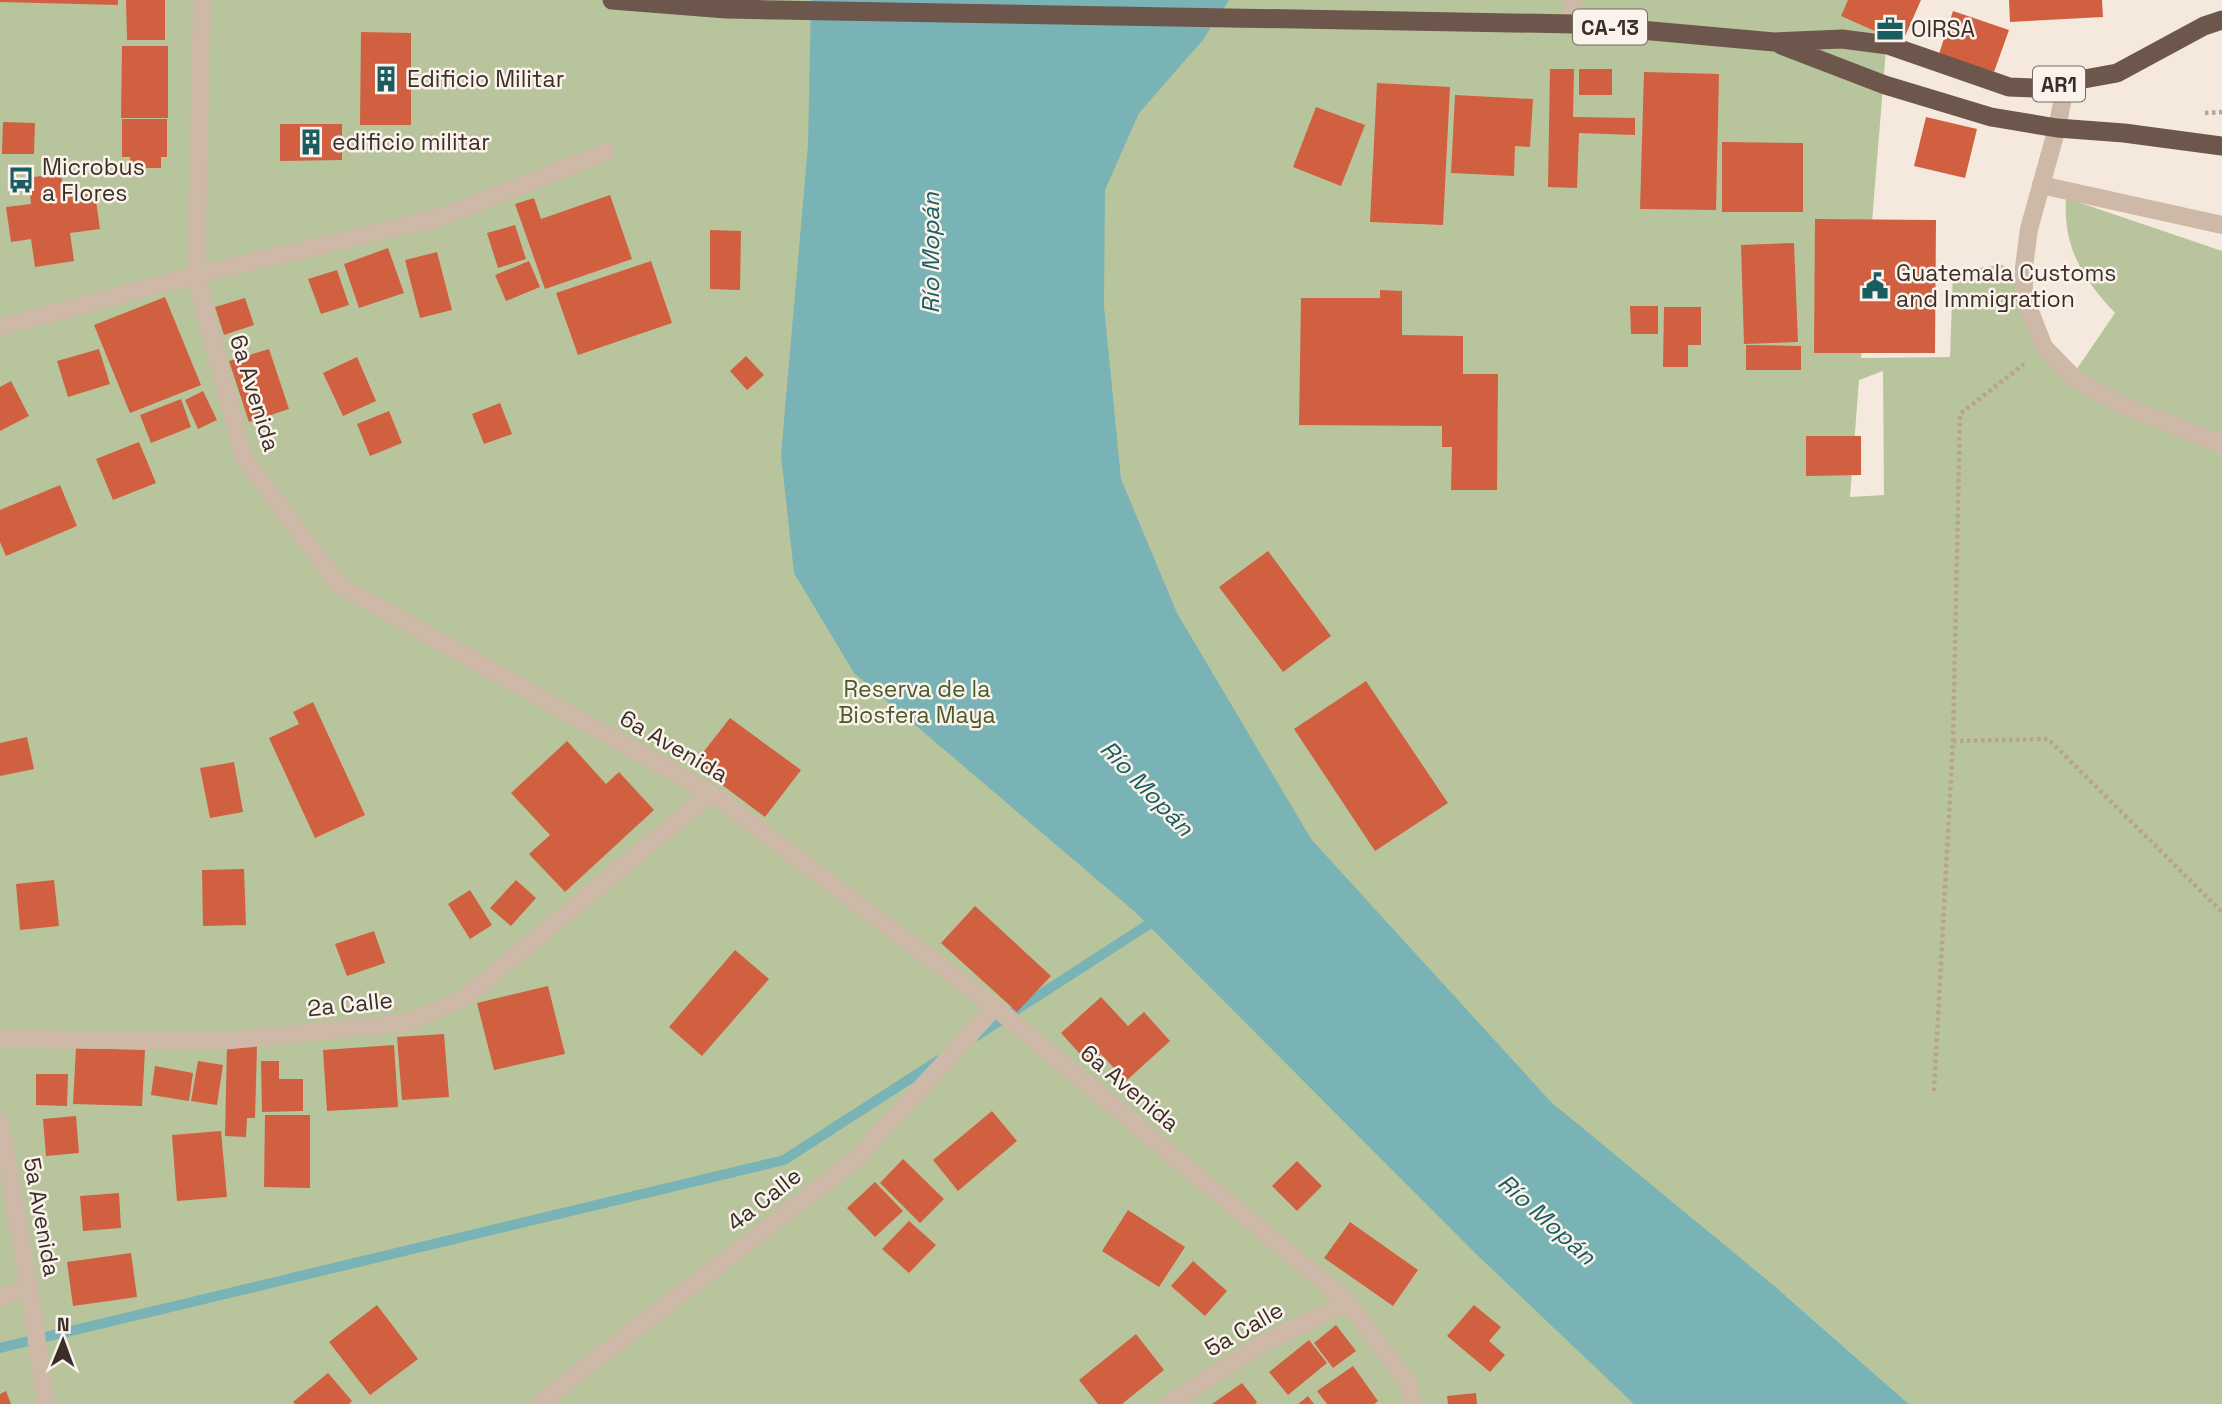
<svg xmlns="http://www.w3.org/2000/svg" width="2222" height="1404" font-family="'Space Grotesk',sans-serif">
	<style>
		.green { fill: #b8c59c; fill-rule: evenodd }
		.water { fill: #7ab3b5 }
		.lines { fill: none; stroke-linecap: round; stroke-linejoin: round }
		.stream { stroke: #7ab3b5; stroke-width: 10 }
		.building { fill: #d06040 }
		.path { stroke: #baa292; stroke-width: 4.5; stroke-dasharray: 3.5 3.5; stroke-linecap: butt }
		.service { stroke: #ceb9a8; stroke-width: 18 }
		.minor { stroke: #ceb9a8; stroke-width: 18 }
		.tertiary { stroke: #ceb9a8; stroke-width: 18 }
		.trunk { stroke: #6d564c; stroke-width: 19 }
		.labels { text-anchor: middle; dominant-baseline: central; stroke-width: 5; stroke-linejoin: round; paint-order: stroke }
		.shield { fill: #fbf3eb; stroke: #746963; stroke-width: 2 }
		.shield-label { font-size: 21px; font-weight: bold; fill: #3a2e29 }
		.poi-label { font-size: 23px; fill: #3a2e29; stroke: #fbf3eb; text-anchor: start }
		.street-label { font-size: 23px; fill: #3a2e29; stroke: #fbf3eb }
		.park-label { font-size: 23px; fill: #4a5b2a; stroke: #fbf3eb }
		.water-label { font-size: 24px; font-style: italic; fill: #1a5d60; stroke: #fbf3eb }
	</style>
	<rect width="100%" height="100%" fill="#f5e9dd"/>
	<!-- green -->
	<path class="green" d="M0 0H1890L1861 358 1950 357 1953 271 2002 265 2013 272 2024 319 2070 379 2115 313C2082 278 2063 247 2066 198L2222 251V1404H1909L1786 1296 1777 1404H0ZM1883 371 1884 495 1850 497 1859 380Z"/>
	<!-- water -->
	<path class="water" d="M811 0H1229L1202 41 1139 113 1105 190 1104 306 1121 479 1177 613 1311 839 1551 1102 1778 1289 1909 1404H1634L1475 1253 1135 912 854 673 794 573 781 455 808 145Z"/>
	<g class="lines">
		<!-- stream -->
		<path class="stream" d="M976 1036 1160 917
			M0 1348 784 1160 939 1060"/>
	</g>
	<!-- building -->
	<path class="building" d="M0 0H118V5L0 2Z
		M126 0H165V40H127Z
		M1848 0H1921L1902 43 1841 16Z
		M2009 0H2102L2103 17 2010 22Z
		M1953 11 2009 30 1994 72 1939 54Z
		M361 32 411 33V125H360Z
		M122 46H168V118H121Z
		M1550 69H1574L1573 117 1635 118V135L1579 133 1577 188 1548 187Z
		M1579 69H1612V95H1579Z
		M1644 72 1719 74 1716 210 1640 209Z
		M1377 83 1450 87 1443 225 1370 222Z
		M1455 95 1533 99 1530 147 1515 146 1514 176 1451 173Z
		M1316 107 1365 125 1341 186 1293 167Z
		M1926 117 1977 129 1965 178 1914 166Z
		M122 119H167V157H161V168H130V157H122Z
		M3 122 35 123 34 154H2Z
		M280 124H342V160L280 161Z
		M1722 142 1803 143V212H1722Z
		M61 173 64 198 95 193 100 229 70 233 74 261 35 267 31 239 11 242 6 207 31 204 28 178Z
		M610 195 632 259 545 289 515 204 534 198 541 219Z
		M1815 219 1936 220 1935 353H1814Z
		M515 225 526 259 498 268 487 233Z
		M710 230 741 231 740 290 710 289Z
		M1794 243 1798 342 1744 344 1741 245Z
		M388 248 404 293 359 308 344 264Z
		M437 252 452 310 420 318 405 260Z
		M529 261 540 287 506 301 495 275Z
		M651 261 672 323 578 355 556 293Z
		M337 270 349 305 321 314 308 279Z
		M1380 290 1402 291V335L1463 336V374H1498L1497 490H1451L1452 447H1442V426L1299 425 1301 298H1380Z
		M165 297 201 385 130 413 94 325Z
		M245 298 254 325 224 335 215 307Z
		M1630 306H1658V334H1631Z
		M1664 307H1701V345H1688V367H1663Z
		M1746 345 1801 346V370H1746Z
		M99 349 110 384 68 397 57 361Z
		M269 349 289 409 249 422 229 361Z
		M746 356 764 375 747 390 730 371Z
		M357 357 376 401 343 416 323 373Z
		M11 381 29 416 0 431V387Z
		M203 391 217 420 198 429 185 400Z
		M181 399 191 427 151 443 140 415Z
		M500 403 512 434 484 444 472 414Z
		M389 411 402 443 370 456 357 424Z
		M1806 436H1861V475L1806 476Z
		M139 442 156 483 113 500 96 459Z
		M60 485 77 526 6 556 0 542V510Z
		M1268 551 1331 636 1283 672 1219 587Z
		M1366 681 1448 803 1375 851 1294 729Z
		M313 702 365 815 315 838 269 738 299 724 293 712Z
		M730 718 801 770 765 817 694 764Z
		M27 737 34 769 0 776V743Z
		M567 741 606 784 619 772 654 810 565 892 529 854 550 835 511 793Z
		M234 762 243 812 210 818 200 768Z
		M244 869 246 925 203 926 202 870Z
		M54 880 59 926 20 930 16 884Z
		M516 880 536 898 511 926 490 908Z
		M470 890 492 925 470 939 448 904Z
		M975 906 1051 976 1017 1012 941 943Z
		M374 931 385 963 347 976 335 944Z
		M735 950 769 979 702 1056 669 1027Z
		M548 986 565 1054 494 1070 477 1003Z
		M1101 997 1128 1026 1144 1012 1170 1041 1126 1081 1101 1054 1090 1065 1061 1033Z
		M444 1034 449 1097 402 1100 397 1037Z
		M227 1044 257 1045 255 1118H247L246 1137 225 1136Z
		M394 1045 398 1107 327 1111 323 1050Z
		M76 1048 145 1050 142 1106 73 1104Z
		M198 1061 223 1065 217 1105 191 1101Z
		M261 1061H279V1079H303V1111L262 1112Z
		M155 1066 193 1073 189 1101 151 1095Z
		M36 1074H68L67 1106 36 1105Z
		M992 1111 1017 1141 958 1191 933 1160Z
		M265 1115H310V1188L264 1187Z
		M76 1116 79 1153 46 1156 43 1119Z
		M221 1131 227 1197 177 1201 172 1135Z
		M903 1159 944 1199 920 1223 880 1183Z
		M1297 1161 1322 1186 1297 1211 1272 1186Z
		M875 1182 903 1211 875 1237 847 1208Z
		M119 1193 121 1228 83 1231 80 1196Z
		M1128 1210 1185 1247 1159 1287 1102 1251Z
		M909 1221 936 1245 909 1273 882 1249Z
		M1350 1222 1418 1270 1393 1306 1324 1258Z
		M131 1253 137 1297 73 1306 67 1262Z
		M1193 1261 1227 1291 1205 1316 1171 1286Z
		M377 1305 418 1359 370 1395 329 1342Z
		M1474 1305 1501 1327 1489 1341 1505 1355 1490 1372 1447 1336Z
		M1336 1325 1356 1351 1333 1368 1314 1343Z
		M1136 1334 1164 1370 1122 1404H1098L1079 1380Z
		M1309 1340 1327 1363 1288 1395 1269 1372Z
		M1353 1366 1378 1401 1374 1404H1327L1317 1391Z
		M328 1373 352 1401 349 1404H295L293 1402Z
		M1242 1383 1257 1402 1255 1404H1212Z
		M6 1391 11 1404H0V1394Z
		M1476 1393 1477 1404H1448L1447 1396Z
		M1308 1396 1314 1404H1298Z"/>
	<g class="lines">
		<!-- path -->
		<path class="path" d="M2205 113 2222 112
			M1953 741 2048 739 2222 912
			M1934 1091 1953 741 1960 414 2024 364"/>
		<!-- service -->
		<path class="service" d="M1573 0 1574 24
			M2041 185 2222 225"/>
		<!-- minor -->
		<path class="minor" d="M202 0 196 275 243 457 339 585 711 793 995 1007 1348 1302 1408 1383 1413 1404
			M2066 83 2057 128 2029 229 2024 267V296L2044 347 2076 380 2122 405 2222 444
			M0 327 196 275 438 218 606 152
			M0 1039 221 1041 406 1023 464 998 711 793
			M0 1298 29 1287
			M538 1404 855 1160 995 1007
			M1168 1404 1262 1344 1348 1302"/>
		<!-- tertiary -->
		<path class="tertiary" d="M0 1121 29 1287 46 1404"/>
		<!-- trunk -->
		<path class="trunk" d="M612 0 726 9 1574 24 1774 42 1842 39 1888 45 2009 87 2035 88 2117 73 2204 26 2222 20
			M1781 45 1885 85 1991 117 2057 128 2124 133 2222 146"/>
	</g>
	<!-- icons -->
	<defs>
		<g id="office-bare" transform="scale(2.1)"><path d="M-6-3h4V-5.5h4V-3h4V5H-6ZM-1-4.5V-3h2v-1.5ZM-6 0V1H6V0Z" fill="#1a5d60" stroke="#fbf3eb" stroke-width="2.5" paint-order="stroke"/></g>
		<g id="building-bare" transform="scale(2.1)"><path d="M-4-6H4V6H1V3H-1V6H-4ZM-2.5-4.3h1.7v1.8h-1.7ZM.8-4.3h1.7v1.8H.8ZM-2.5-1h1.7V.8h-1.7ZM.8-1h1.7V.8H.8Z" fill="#1a5d60" stroke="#fbf3eb" stroke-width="2.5" paint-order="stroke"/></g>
		<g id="bus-bare" transform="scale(2.1)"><path d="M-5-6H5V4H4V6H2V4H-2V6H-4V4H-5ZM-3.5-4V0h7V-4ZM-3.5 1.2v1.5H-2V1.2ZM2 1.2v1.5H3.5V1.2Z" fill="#1a5d60" stroke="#fbf3eb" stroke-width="2.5" paint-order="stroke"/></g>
		<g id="civic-bare" transform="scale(2.1)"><path d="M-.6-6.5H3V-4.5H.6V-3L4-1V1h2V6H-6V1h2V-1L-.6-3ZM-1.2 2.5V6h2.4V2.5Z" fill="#1a5d60" stroke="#fbf3eb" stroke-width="2.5" paint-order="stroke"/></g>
	</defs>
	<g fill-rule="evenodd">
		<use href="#office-bare" x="1890" y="29"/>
		<use href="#building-bare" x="386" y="79"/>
		<use href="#building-bare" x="311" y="142"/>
		<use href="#bus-bare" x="21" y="180"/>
		<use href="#civic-bare" x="1875" y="286"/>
	</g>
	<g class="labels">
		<!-- shield labels -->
		<g class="shield">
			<rect x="1573" y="9.5" width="74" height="35" rx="5"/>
			<rect x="2033" y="66.5" width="52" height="35" rx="5"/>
		</g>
		<g class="shield-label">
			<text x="1610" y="27">CA-13</text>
			<text x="2059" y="84">AR1</text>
		</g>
		<!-- poi labels -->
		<g class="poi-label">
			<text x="1911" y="29">OIRSA</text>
			<text x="407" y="79">Edificio Militar</text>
			<text x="332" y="142">edificio militar</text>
			<text x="42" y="167">Microbus<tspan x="42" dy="26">a Flores</tspan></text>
			<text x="1896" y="273">Guatemala Customs<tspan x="1896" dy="26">and Immigration</tspan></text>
		</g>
		<!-- street labels -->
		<g class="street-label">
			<text transform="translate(255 393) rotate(73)">6a Avenida</text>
			<text transform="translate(674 746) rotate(30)">6a Avenida</text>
			<text transform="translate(350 1004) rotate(-6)">2a Calle</text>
			<text transform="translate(1130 1088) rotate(40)">6a Avenida</text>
			<text transform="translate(764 1199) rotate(-38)">4a Calle</text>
			<text transform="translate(42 1217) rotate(80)">5a Avenida</text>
			<text transform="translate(1244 1329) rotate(-30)">5a Calle</text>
		</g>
		<!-- park labels -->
		<g class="park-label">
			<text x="917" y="689">Reserva de la<tspan x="917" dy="26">Biosfera Maya</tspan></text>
		</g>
		<!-- water labels -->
		<g class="water-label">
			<text transform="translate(930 253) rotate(-90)">Río Mopán</text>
			<text transform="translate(1147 788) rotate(46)">Río Mopán</text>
			<text transform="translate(1547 1219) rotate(42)">Río Mopán</text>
		</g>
	</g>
	<!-- north arrow -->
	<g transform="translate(63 1341) rotate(1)" stroke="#fbf3eb" stroke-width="5" paint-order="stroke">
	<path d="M0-5L12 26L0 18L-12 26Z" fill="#3a2e29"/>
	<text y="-10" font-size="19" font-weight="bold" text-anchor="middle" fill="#3a2e29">N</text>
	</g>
</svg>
